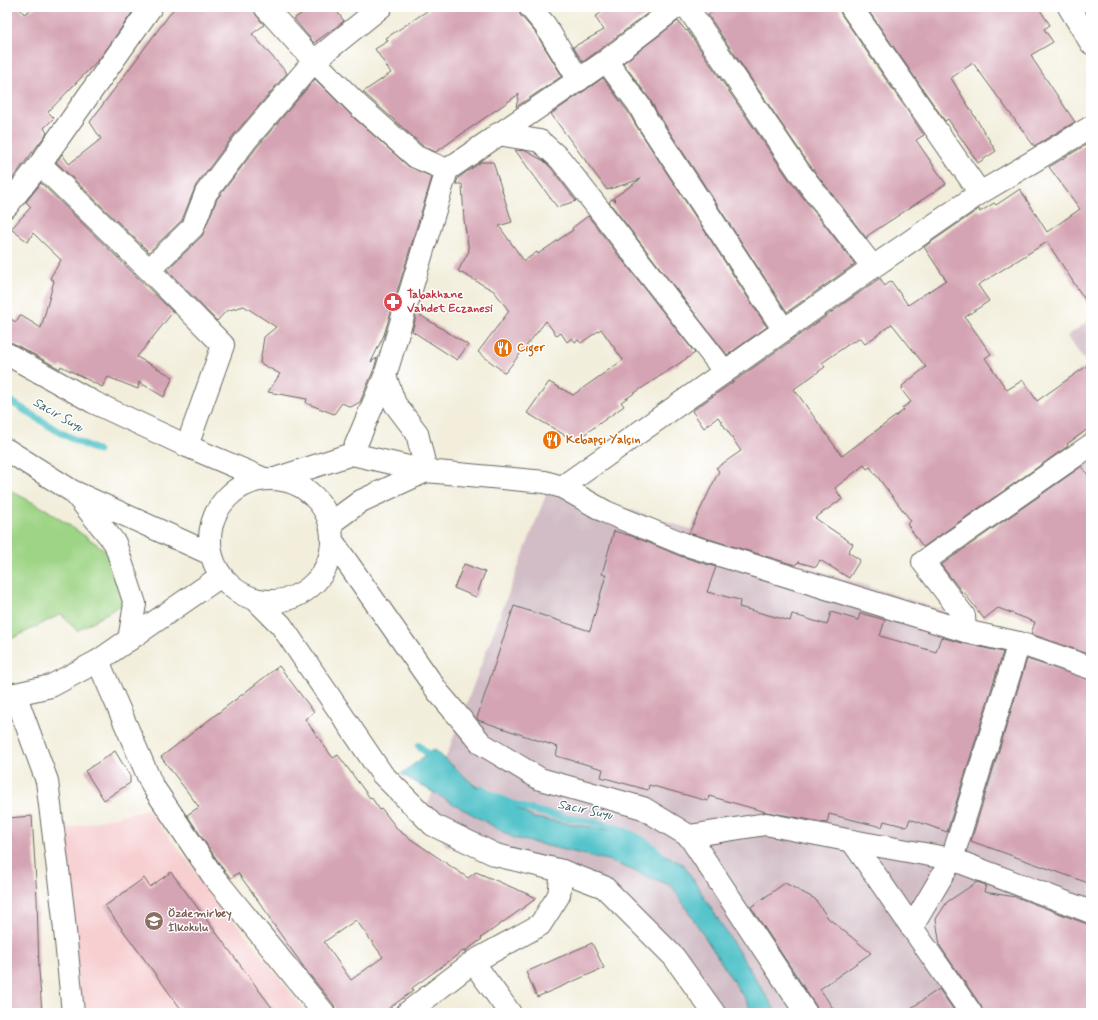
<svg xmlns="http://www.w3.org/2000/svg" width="1098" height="1020" font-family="Mynerve,sans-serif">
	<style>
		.built { fill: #f7cfd1 }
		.industrial { fill: #d2bdc6 }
		.green { fill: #9ed485; stroke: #5d7850 }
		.water { fill: #56c4cb; stroke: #397074 }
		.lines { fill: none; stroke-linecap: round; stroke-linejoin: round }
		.stream { stroke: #56c4cb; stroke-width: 7 }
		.building { fill: #d5a4b4; fill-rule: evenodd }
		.minor-casing { stroke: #67665f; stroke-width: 24 }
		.tertiary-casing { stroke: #67665f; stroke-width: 24 }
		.secondary-casing { stroke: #67665f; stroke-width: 24 }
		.minor { stroke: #fff; stroke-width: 22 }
		.tertiary { stroke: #fff; stroke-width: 22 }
		.secondary { stroke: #fff; stroke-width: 22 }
		.labels { text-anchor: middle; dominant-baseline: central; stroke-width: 3; stroke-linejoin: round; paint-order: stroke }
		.health-label { font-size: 12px; font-weight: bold; fill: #be3a42; stroke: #fff; text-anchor: start }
		.food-label { font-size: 12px; font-weight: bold; fill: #c56008; stroke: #fff; text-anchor: start }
		.education-label { font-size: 12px; font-weight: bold; fill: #785e54; stroke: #fff; text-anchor: start }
		.water-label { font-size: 13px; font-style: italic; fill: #335f62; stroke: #fff }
	</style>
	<rect width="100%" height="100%" fill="#fff"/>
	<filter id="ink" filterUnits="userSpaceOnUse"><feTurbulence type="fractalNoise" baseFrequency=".025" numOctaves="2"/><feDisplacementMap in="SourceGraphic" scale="8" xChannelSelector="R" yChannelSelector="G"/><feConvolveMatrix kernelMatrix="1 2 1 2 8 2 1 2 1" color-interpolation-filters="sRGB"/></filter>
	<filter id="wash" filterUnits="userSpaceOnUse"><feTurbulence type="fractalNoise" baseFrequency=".012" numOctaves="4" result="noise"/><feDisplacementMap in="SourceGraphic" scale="16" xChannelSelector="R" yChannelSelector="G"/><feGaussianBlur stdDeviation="0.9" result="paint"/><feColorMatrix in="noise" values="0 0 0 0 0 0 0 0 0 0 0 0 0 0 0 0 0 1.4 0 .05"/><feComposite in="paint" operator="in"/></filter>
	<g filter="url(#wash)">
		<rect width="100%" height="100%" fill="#f2eedb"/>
		<!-- built -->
		<path class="built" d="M147 809 307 1013H80L65 829Z"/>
		<!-- industrial -->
		<path class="industrial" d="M1091 319V370L1067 336Z
			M1091 456V1013H702L627 902 446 846 425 812 550 484 1060 648 1080 594 1069 573 1022 507Z"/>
		<!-- green -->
		<path class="green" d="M7 489 47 510 108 552 131 599 77 631 61 614 7 641Z"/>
		<!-- water -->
		<path class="water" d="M434 749 474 785 534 818 622 832 684 865 777 1013H752L748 1004 672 886 607 860 514 838 401 774Z"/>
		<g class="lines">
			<!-- stream -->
			<path class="stream" d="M7 399 59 432 98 451
				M419 746 434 759
				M482 789C502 801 525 809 548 814 589 823 629 822 661 855"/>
		</g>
		<g id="blocks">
			<!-- building -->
			<path class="building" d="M7 7H19L24 14 36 7H136L101 57 48 112 54 118 44 128 47 133 12 179 7 176Z
				M175 7H253L256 15 264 25 252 34 287 73 237 131 196 185 182 220 149 252 56 162 62 154 69 164 101 139 90 122Z
				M310 7H334L344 21 314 43 294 19Z
				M433 7H518L520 15 535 32 562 76 516 107 519 94 436 152 423 146 363 92 391 73 375 49 388 41 386 38Z
				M609 7H644L648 13 583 62 573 47 604 30 595 17Z
				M720 7H839L841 14 924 135 916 140 946 184 867 236V239L808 163 708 15Z
				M866 7H1038L1050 25 1044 29 1053 42 1031 55 1033 58H1032L1075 122 1034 146 973 63 951 78 996 151 978 163 948 119 945 121Z
				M678 21 686 31 687 30 788 178 855 264 787 312 658 114 649 98 623 63Z
				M603 78 628 112 637 127 767 327 727 355 609 202 612 199 616 201 613 198 641 179 607 190 551 114Z
				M315 79 352 116 408 166 432 177 384 335 371 362 377 358 374 369 360 402 351 407 342 403 334 414 306 403 307 399 268 392 280 374 260 363 264 337 276 327 244 306 226 311 217 321 167 270 202 236 217 199 257 147Z
				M1089 143 1091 146V309L1047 242 978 285 989 301 965 317 991 354 985 358 1007 390 1023 380 1037 401 1091 363V427L1067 444 1068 446 923 547 907 524 911 521 870 467 867 469 864 465 835 488 842 499 815 518 853 544 848 552 860 560 849 578 820 560 816 567 798 562 795 565 689 533 719 471 716 468 741 451 718 417 704 428 692 411 880 278 885 286 891 281 908 305 946 280 924 247 979 209 980 212 994 203 996 205 1020 189 1047 232 1080 209 1049 167ZM892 324 926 367 902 386 903 388 901 389 911 402 902 408 904 410 842 456 794 389 825 367 822 363 853 341 854 342 860 338 865 344Z
				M515 150 526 151 544 161 551 168 576 201 557 207Z
				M481 162H493L512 222 499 226 524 261 537 252 538 254 573 230 572 228 588 216 695 353 621 402 624 406 575 441 527 413 549 382 573 395 623 360 601 329 581 343 578 340 575 342 572 338 567 342 561 333 557 336 546 321 505 373 478 352 509 311 494 291 458 271 469 251 464 220 462 184H456L458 178Z
				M41 183 173 312 137 357 173 377 164 397 139 382 138 389 108 377 102 387 61 366 60 369 13 343 7 342V317L16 322 20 315 41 328 54 281 50 278 61 260 33 233 28 242 11 229 31 207 26 202Z
				M417 313 468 345 457 360 412 331Z
				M1082 466 1091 480V655L1031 634 1035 622 998 608 984 619 963 591 962 592 941 565Z
				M614 531 635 537 680 556 716 567 707 592 740 600 739 607 790 621 792 614 827 625 831 612 858 620 860 613 885 620 880 636 936 652 941 637 962 643 1003 652 947 832 910 819 907 827 884 821 882 827 829 814 827 823 766 812 709 796 708 801 649 785 648 790 601 777 603 769 556 756 558 747 478 720 477 718 514 606 590 631 606 575 602 574Z
				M464 564 485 572 476 597 454 588Z
				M1027 659 1091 680V884L971 841Z
				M279 666 314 712 305 719 333 758 338 755 370 798 371 797 380 810 382 809 399 831 468 878 476 872 537 898 481 938 482 939 464 952 463 951 412 988 413 991 382 1013H336L334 1005 308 973 269 918 270 917 238 873 231 878 223 869 187 815 199 807 161 757ZM356 920 383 957 351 980 324 942Z
				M115 751 130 776V783L104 800 85 771Z
				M32 816 37 898 39 971 42 1013H7V818Z
				M171 872 276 1013H184L105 906 144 878 150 887Z
				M977 882 986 885 984 892 1016 897 1087 924H1091V1013H983L981 1006 940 946 936 919 947 902Z
				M785 883 815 899 828 918 871 953 820 989 836 1013H818L816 1006 751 907Z
				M592 943 604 968 537 997 526 972Z
				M939 989 956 1013H904Z"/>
		</g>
	</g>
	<g filter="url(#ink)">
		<use href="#blocks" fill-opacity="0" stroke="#67665f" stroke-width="1"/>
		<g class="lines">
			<!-- minor casing -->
			<g class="minor-casing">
				<path id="minor" d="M265 7 314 61 360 107 416 157 447 170
					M530 7 545 25 579 80
					M687 7 798 170 873 267
					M851 7 980 193
					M606 61 639 105 647 120 784 330
					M498 134 540 141 560 159 725 372
					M40 164 150 271 223 345 187 446
					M7 206 40 164 151 7
					M150 271 156 263 193 227 206 193 247 139 314 61 381 7
					M352 454 385 376
					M426 471 417 433 395 404 385 376 447 170 606 61 676 7
					M562 487 873 267 980 193 1091 127
					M965 631 964 616 923 562 1091 445
					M98 661 152 785 213 876 324 1013
					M15 694 47 781 63 910 73 1013
					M689 836 766 824 852 841 952 859 1091 912
					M852 841 971 1013
					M912 927 952 859 1019 643
					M473 962 510 1013
					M407 1013 473 962 540 925 559 895 562 871"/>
			</g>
			<!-- tertiary casing -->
			<g class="tertiary-casing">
				<path id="tertiary" d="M1069 7 1091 43
					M278 478 352 454 426 471 545 482 562 487 606 512 684 544 965 631 1019 643 1091 668
					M331 523 361 501 426 471
					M7 696 51 686 98 661 221 576"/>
			</g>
			<!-- secondary casing -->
			<g class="secondary-casing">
				<path id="secondary" d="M7 354 93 402 187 446 262 478
					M7 450 72 491 211 554
					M210 540a61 61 0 1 1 122 0a61 61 0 1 1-122 0Z
					M76 495 115 543 135 604 129 640
					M333 542 438 692 482 744 540 779 643 808 689 836 806 1013
					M255 599 281 625 382 774 433 825 496 855 562 871 604 887 674 957 714 1013"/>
			</g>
			<!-- minor -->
			<use href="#minor" class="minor"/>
			<!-- tertiary -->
			<use href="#tertiary" class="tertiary"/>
			<!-- secondary -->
			<use href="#secondary" class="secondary"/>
		</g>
	</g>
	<!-- icons -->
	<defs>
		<g id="pharmacy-disc" transform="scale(1)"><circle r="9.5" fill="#e0444e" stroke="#fff"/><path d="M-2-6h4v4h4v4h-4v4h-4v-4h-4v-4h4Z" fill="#fff"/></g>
		<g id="restaurant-disc" transform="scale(1)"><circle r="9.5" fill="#e8710a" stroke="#fff"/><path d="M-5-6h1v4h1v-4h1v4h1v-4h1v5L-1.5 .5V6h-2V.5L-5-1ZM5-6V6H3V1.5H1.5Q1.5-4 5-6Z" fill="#fff"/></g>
		<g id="school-disc" transform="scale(1)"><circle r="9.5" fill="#8d6e63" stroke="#fff"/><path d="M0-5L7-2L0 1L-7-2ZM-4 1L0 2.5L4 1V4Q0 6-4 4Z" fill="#fff"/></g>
	</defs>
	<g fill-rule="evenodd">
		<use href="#pharmacy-disc" x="393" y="302"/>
		<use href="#restaurant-disc" x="503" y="348"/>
		<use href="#restaurant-disc" x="552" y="440"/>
		<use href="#school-disc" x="154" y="921"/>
	</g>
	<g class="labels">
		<!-- health labels -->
		<g class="health-label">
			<text x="407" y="295">Tabakhane<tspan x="407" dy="14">Vahdet Eczanesi</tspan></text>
		</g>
		<!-- food labels -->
		<g class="food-label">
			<text x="517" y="348">Ciger</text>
			<text x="566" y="440">Kebapçı Yalçın</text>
		</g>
		<!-- education labels -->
		<g class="education-label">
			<text x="168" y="914">Özdemirbey<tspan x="168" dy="14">İlkokulu</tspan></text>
		</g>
		<!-- water labels -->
		<g class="water-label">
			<text transform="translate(58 415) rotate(30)">Sacır Suyu</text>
			<text transform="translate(585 810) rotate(12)">Sacır Suyu</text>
		</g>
	</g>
	<!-- margin -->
	<rect width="1098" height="1020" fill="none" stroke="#fff" stroke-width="24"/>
</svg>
